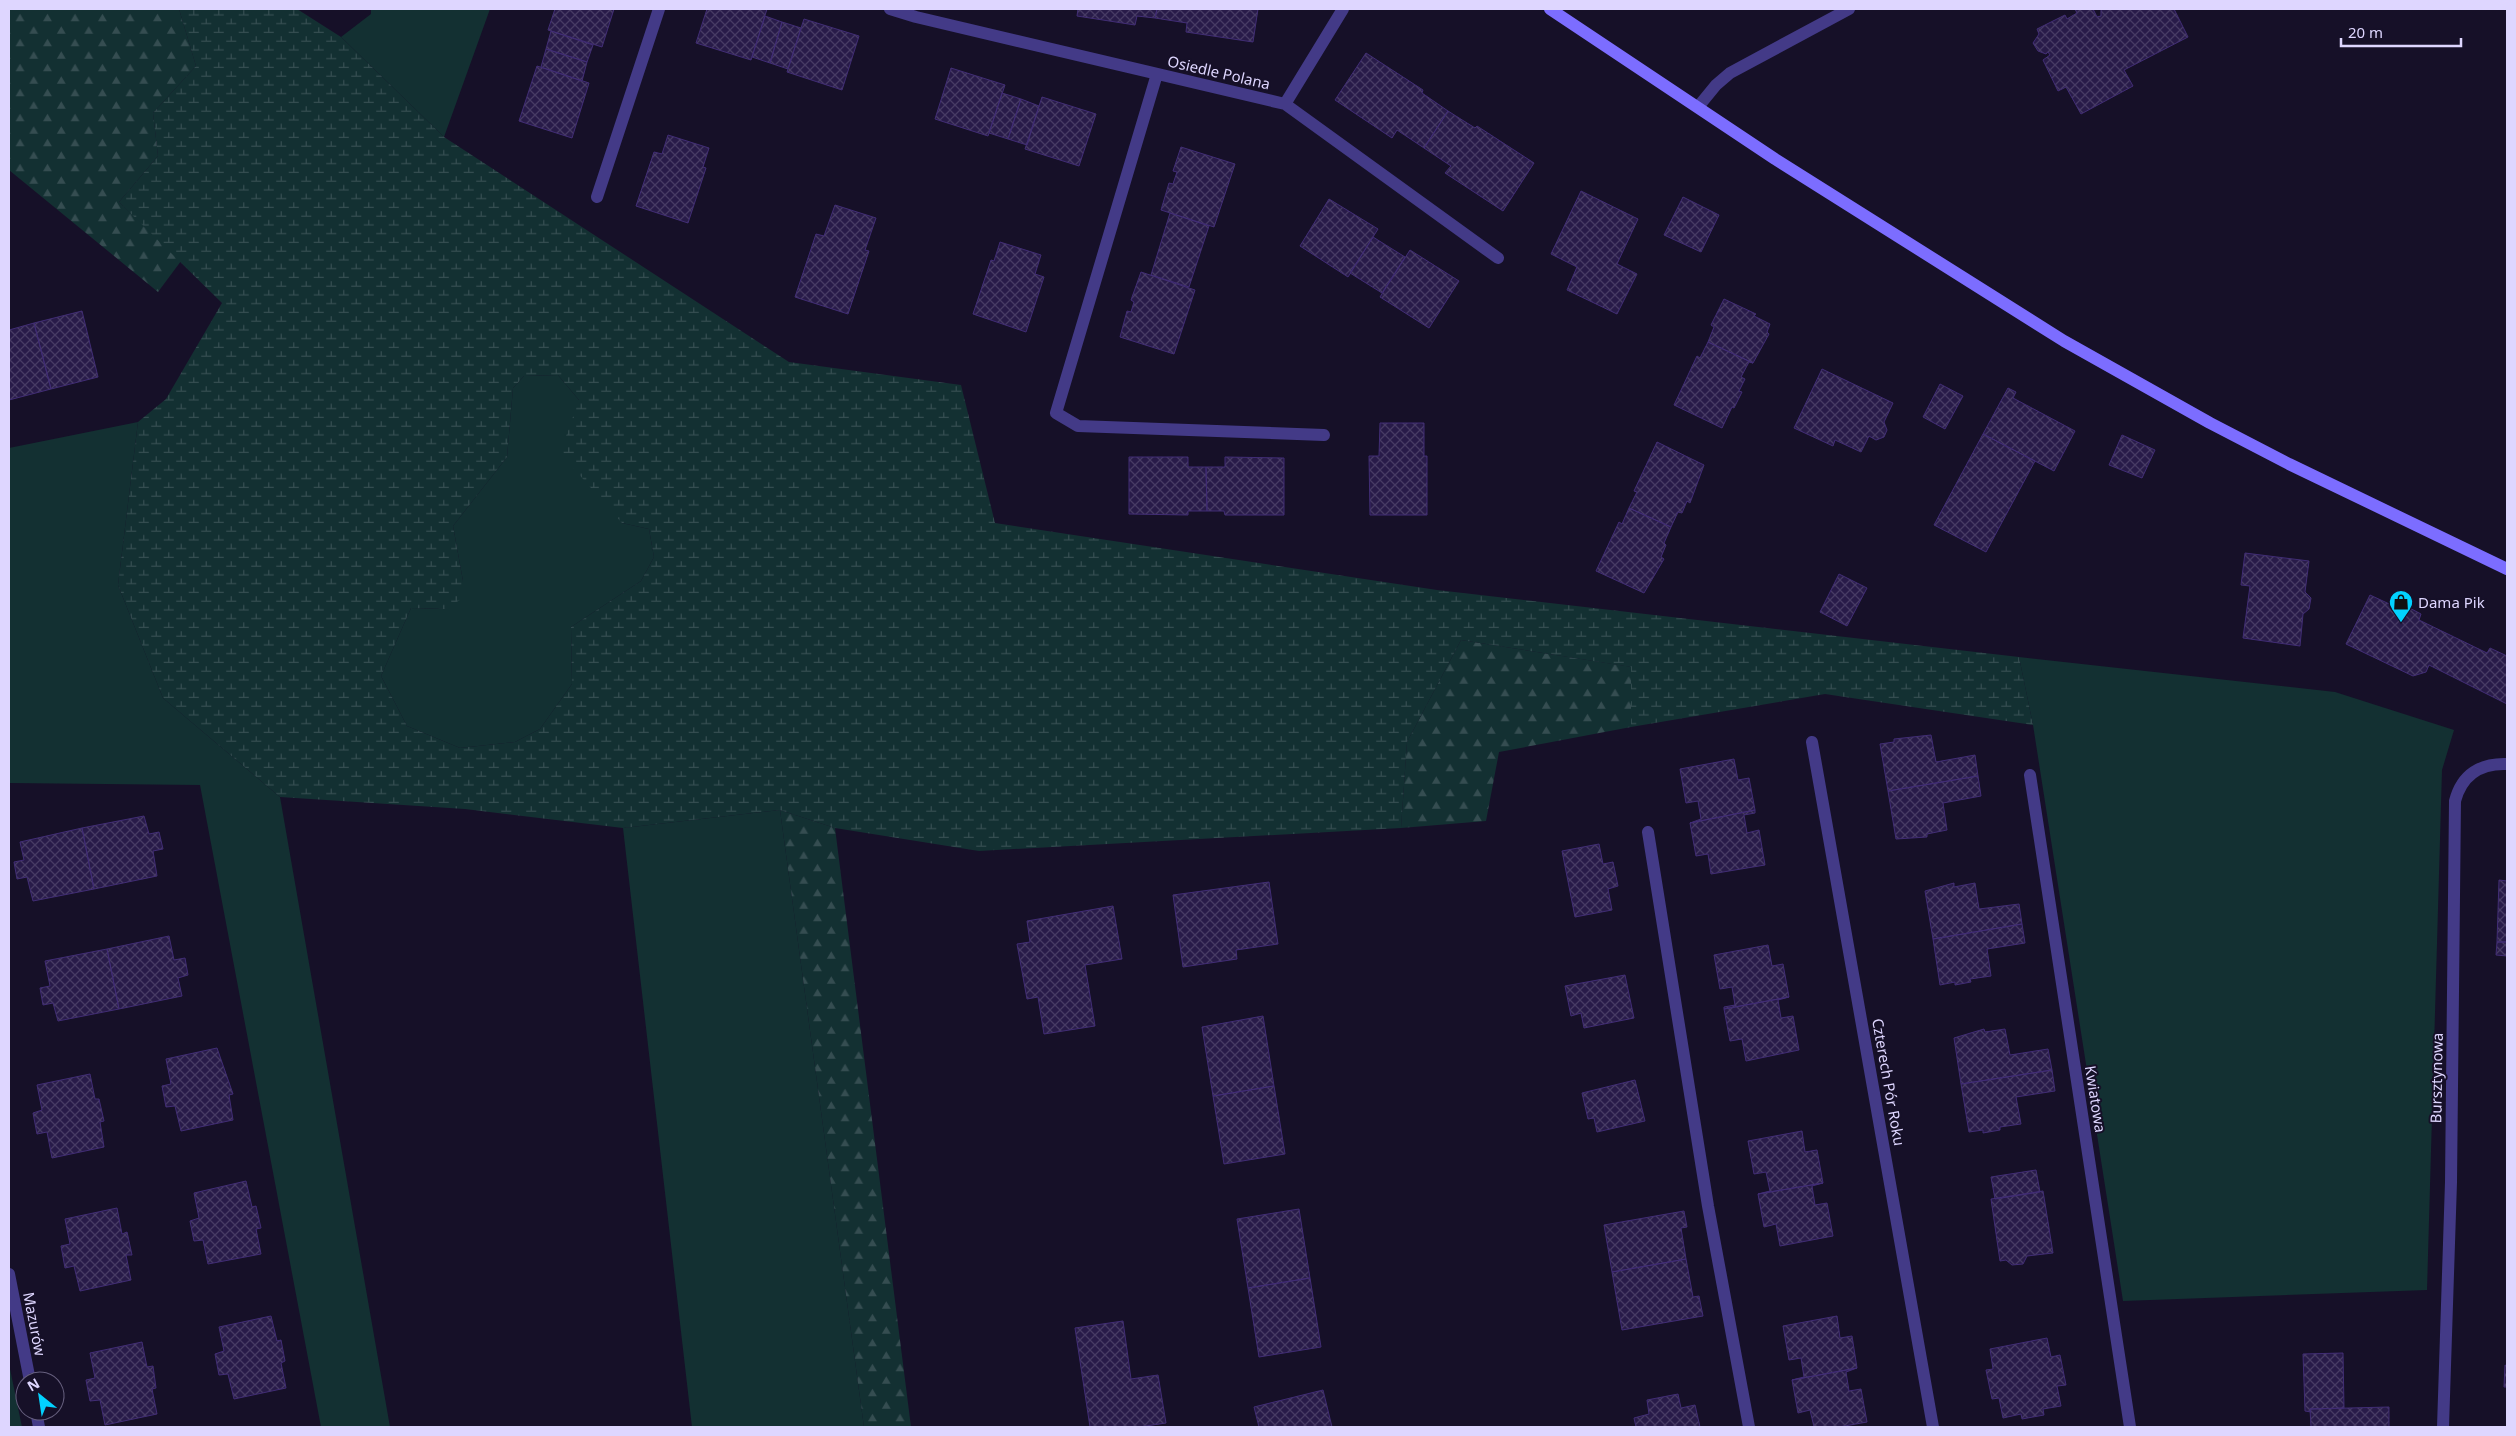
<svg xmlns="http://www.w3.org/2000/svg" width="2516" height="1436" font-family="'Noto Sans',sans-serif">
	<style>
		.green { fill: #133032 }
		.forest { fill: url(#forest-firs) }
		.wetland { fill: url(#wetland-marsh); fill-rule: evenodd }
		.building { fill: url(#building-cross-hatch); stroke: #412d75 }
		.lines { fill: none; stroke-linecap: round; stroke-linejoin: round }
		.street { stroke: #433a87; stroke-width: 12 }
		.secondary { stroke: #7c6dff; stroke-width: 12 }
		.labels { text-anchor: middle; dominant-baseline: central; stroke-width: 4; stroke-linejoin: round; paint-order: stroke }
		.street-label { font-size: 15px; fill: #ded6ff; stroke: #161028 }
		.poi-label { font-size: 15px; fill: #ded6ff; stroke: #161028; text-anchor: start }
	</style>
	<defs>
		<pattern id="forest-firs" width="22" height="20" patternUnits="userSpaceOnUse" patternTransform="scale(1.25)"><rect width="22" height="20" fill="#133032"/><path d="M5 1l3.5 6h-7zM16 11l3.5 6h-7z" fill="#354d51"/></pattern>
		<pattern id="wetland-marsh" width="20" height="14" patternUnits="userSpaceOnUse" patternTransform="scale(1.25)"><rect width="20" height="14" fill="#133032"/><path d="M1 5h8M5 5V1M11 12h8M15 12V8" fill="none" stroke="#354d51"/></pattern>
		<pattern id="building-cross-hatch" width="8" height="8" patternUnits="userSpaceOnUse" patternTransform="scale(1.25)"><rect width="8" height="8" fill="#281b49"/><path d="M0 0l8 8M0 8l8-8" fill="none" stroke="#473b64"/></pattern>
	</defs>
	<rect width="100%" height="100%" fill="#161028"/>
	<!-- green -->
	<path class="green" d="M371 9H490L444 137 341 37 371 14Z
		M558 375 579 400 622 523 649 529 654 557 641 581 571 627 572 684 540 729 515 742 460 748 407 726 381 676 411 608 445 609 463 581 453 526 507 457 513 388 524 376Z
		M138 422 118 585 163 698 280 797 390 1427H321L200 785 9 783V448Z
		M2019 657 2335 692 2454 730 2442 770 2427 1290 2123 1301 2033 725Z
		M780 810 864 1427H692L623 828Z
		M9 1364 22 1427H9Z"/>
	<!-- forest -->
	<path class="forest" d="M9 9H179L196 66 153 113 158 156 119 202 181 261 158 292 9 170Z
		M1461 640 1632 667 1631 727 1499 752 1486 821 1401 828 1407 742Z
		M780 810 835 828 911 1427H864Z"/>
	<!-- wetland -->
	<path class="wetland" d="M179 9H297L341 37 444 137 789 362 961 385 995 523 1437 590 2019 657 2033 725 1825 694 1631 727V667L1461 640 1407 742 1401 828 979 851 835 828 780 810 623 828 465 809 280 797 163 698 118 585 138 422 166 399 222 303 119 202 158 156 153 113 196 66ZM558 375 579 400 560 453 622 523 649 529 654 557 641 581 571 627 572 684 540 729 515 742 460 748 407 726 381 676 411 608 445 609 460 600 463 581 453 526 507 457 513 388 524 376Z"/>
	<!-- building -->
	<path class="building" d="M555 9H614L602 47 548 30Z
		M707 9H767L751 60 696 43Z
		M1078 9H1157L1155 18 1137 16 1135 25 1077 16Z
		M1157 9H1258L1253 42 1186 32 1187 23 1155 18Z
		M2075 9H2093L2097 17 2101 16V9H2174L2188 37 2124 70 2133 86 2081 114 2066 87 2058 91 2043 60 2050 55 2048 52 2046 54 2038 51 2033 43 2039 34 2037 29 2065 15 2067 19 2077 13Z
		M765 16 782 22 770 63 752 57Z
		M804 19 859 36 842 90 787 72Z
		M782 22 801 28 788 69 770 63Z
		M551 31 593 45 587 62 546 49Z
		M546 49 587 62 582 81 541 67Z
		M1366 53 1423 90 1422 93 1448 111 1424 148 1397 130 1392 138 1335 100Z
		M537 66 589 83 572 138 519 121Z
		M951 68 1005 85 988 136 935 119Z
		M1002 93 1021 99 1008 139 989 133Z
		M1042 97 1096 114 1079 166 1025 149Z
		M1021 99 1039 106 1027 145 1008 139Z
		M1448 111 1475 128 1477 126 1534 163 1503 211 1445 173 1451 166 1424 148Z
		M668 135 709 148 703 167 706 168 688 223 636 206 654 152 662 154Z
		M1181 147 1235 164 1214 227 1161 210 1169 183 1173 184 1177 172 1173 171Z
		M1581 191 1638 219 1617 264 1637 274 1617 314 1567 290 1577 267 1551 254Z
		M1683 197 1719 215 1701 252 1664 235Z
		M1329 199 1378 229 1348 277 1300 246Z
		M835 205 876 218 865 250 869 251 848 314 795 297 816 234 824 236Z
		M1170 213 1209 226 1189 287 1151 275Z
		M1373 237 1405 257 1382 293 1350 273Z
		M1000 242 1041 255 1035 274 1044 277 1026 332 973 314 991 260 994 261Z
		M1410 250 1459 281 1429 328 1380 297Z
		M1141 272 1195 290 1174 354 1120 337 1127 311 1131 312 1134 302 1131 300Z
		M1724 299 1756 314 1754 316 1770 324 1767 332 1769 334 1753 363 1708 342 1714 327 1711 325Z
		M82 311 98 377 51 389 34 323Z
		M34 323 51 389 9 400V330Z
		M1708 342 1753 363 1749 362 1741 377 1745 379 1739 391 1742 392 1734 408 1732 407 1722 428 1674 405 1697 356 1700 358Z
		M1822 369 1893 403 1884 422 1887 430 1884 437 1876 440 1869 436 1861 452 1835 440 1833 446 1794 428Z
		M1940 384 1963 396 1945 429 1923 417Z
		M2008 388 2016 392 2013 398 2075 431 2054 471 1983 434Z
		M1380 423H1424V456H1427V515H1370L1369 456H1379Z
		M1983 434 2035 461 1986 552 1934 525Z
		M2122 435 2155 450 2142 478 2109 465Z
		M1657 442 1704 465 1690 503 1687 501 1682 513 1678 512 1671 527 1629 508 1637 492 1634 491Z
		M1129 457H1188V467H1206L1207 511H1188V515L1129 514Z
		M1225 457 1284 458V515H1225L1224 511H1207L1206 467H1225Z
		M1629 508 1671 527 1664 543 1666 545 1661 557 1664 559 1644 593 1596 571 1619 522 1622 524Z
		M2245 553 2309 561 2305 592 2311 598 2309 609 2303 614 2300 646 2243 638 2250 586 2241 585Z
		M1839 574 1867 588 1847 626 1820 612Z
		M2370 595 2398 608 2400 603 2421 614 2419 620 2487 653 2490 648 2507 656V704L2429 665 2426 672 2413 676 2346 644Z
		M1931 735 1936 762 1975 755 1978 776 1888 791 1880 744 1894 742V739Z
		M1734 759 1738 780 1749 778 1755 810 1690 823 1701 819 1698 801 1686 803 1680 769Z
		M1978 776 1981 796 1943 803 1947 830 1927 834V837L1896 839 1888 791Z
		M1755 810V813L1744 815 1747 833 1759 830 1765 865 1711 874 1708 854 1696 856 1690 823Z
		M144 816 149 834 159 832 163 849 153 851 157 876 94 889 82 828Z
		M82 828 94 889 33 901 27 877 17 879 14 862 24 860 20 842Z
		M1599 844 1603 864 1613 862 1618 886 1608 889 1612 910 1575 917 1562 851Z
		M2499 880 2507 881V942H2497Z
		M1269 882 1278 944 1236 950 1237 959 1183 967 1173 895Z
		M1954 883V887L1975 883 1979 909 2019 904 2022 924 1933 939 1925 891Z
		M1113 906 1122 959 1085 965 1095 1026 1044 1034 1038 997 1027 999 1017 944 1030 942 1027 921Z
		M2022 924 2025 943 1987 949 1991 976 1970 979 1971 982 1955 985V982L1940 985 1933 939Z
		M169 936 174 960 185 958 188 975 178 978 182 996 119 1009 107 949Z
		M2497 942H2507V956L2496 955Z
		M1768 945 1772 966 1783 964 1789 997 1724 1009V1007L1735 1005 1732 987 1720 989 1714 955Z
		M107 949 119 1009 58 1021 53 1003 43 1005 40 988 50 986 45 961Z
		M1625 975 1634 1018 1584 1028 1581 1013 1571 1016 1565 986Z
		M1789 997 1778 1000 1781 1018 1793 1016 1799 1050 1746 1061 1742 1039 1730 1041 1724 1009Z
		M1263 1016 1274 1086 1213 1096 1202 1027Z
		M1984 1029 1985 1032 2005 1029 2010 1055 2048 1049 2052 1070 1961 1084 1954 1038Z
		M217 1048 233 1094 229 1095 233 1120 181 1131 175 1106 166 1107 162 1086 171 1084 166 1059Z
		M2052 1070 2055 1091 2016 1097 2021 1124 2000 1127V1130L1983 1133V1130L1969 1132 1961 1084Z
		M90 1074 95 1099H99L104 1121 100 1122 104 1147 52 1158 47 1132 37 1134 33 1113 42 1110 37 1085Z
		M1635 1080 1645 1121 1597 1132 1594 1118 1588 1119 1582 1093Z
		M1274 1086 1285 1154 1224 1164 1213 1096Z
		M1802 1131 1805 1152 1817 1150 1823 1183 1758 1194 1770 1191 1766 1172 1754 1174 1748 1141Z
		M2036 1170 2040 1192 1995 1199 1991 1177Z
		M246 1181 252 1207 256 1206 261 1228 256 1229 261 1254 208 1264 203 1240 194 1241 190 1221 199 1218 194 1193Z
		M1823 1183 1812 1186 1815 1205 1827 1203 1833 1236 1780 1246 1776 1224 1764 1227 1758 1194Z
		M2043 1191 2053 1253 2027 1256 2023 1264 2012 1265 2006 1260 2000 1261 1991 1199Z
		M117 1208 122 1234 127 1232 132 1255H126L131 1280 80 1291 74 1266 65 1268 61 1246 70 1244 65 1219Z
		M1299 1209 1310 1278 1248 1288 1237 1219Z
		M1684 1211 1687 1227 1681 1228 1686 1259 1612 1272 1604 1225Z
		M1686 1259 1693 1297 1699 1296 1703 1316 1622 1330 1612 1272Z
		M1310 1278 1321 1347 1259 1357 1248 1288Z
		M271 1316 277 1341 281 1340 285 1361 281 1363 286 1388 234 1399 228 1374 219 1375 215 1354 224 1351 219 1327Z
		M1837 1316 1840 1338 1852 1336 1857 1368 1792 1380 1804 1377 1801 1358 1789 1360 1783 1326Z
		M1123 1321 1131 1379 1158 1375 1166 1423 1139 1427H1090L1075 1328Z
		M2047 1338 2051 1357 2060 1355 2066 1385 2057 1386 2061 1406 2043 1409 2044 1415 2022 1419 2021 1414 2003 1418 1999 1398 1992 1399 1986 1370 1993 1369 1990 1349Z
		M142 1342 147 1367 153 1366 156 1388 152 1389 157 1414 105 1425 100 1400 90 1401 86 1380 95 1378 90 1353Z
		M2343 1353 2344 1408 2310 1409 2311 1412 2305 1411 2303 1354Z
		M2505 1365 2507 1366V1387H2504Z
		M1857 1368 1846 1372 1849 1391 1861 1389 1867 1422 1839 1427H1814L1810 1410 1798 1413 1792 1380Z
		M1323 1390 1332 1427H1259L1254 1407Z
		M1678 1394 1681 1408 1695 1405 1700 1427H1636L1634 1418 1649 1414 1647 1400Z
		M2389 1407V1427H2311L2310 1409Z"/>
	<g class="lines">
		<!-- street -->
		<path class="street" d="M890 9 916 17 1285 104 1498 258
			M1157 74 1056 413 1078 426 1324 435
			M1285 104 1343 9
			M1698 107 1716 85 1730 73 1849 9
			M597 197 659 9
			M1812 742 1933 1427
			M2030 775 2130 1427
			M1648 832 1708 1206 1749 1427
			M9 1274 30 1381
			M36 1411 39 1427
			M2443 1427 2451 1182 2455 801C2462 774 2481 763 2507 764"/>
		<!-- secondary -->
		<path class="secondary" d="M1550 9 1775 159 2064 341 2210 423 2289 464 2507 569"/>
	</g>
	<!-- icons -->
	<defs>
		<g id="shop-pin" transform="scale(1.25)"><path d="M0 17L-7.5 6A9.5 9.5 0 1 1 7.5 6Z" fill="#02d2ff" stroke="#161028"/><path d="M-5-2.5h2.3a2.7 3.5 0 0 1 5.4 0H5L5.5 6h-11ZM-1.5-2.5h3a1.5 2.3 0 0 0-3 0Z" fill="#111"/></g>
	</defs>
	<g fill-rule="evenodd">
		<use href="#shop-pin" x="2401" y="602"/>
	</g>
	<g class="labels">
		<!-- street labels -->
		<g class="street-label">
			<text transform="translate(1219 72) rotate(13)">Osiedle Polana</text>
			<text transform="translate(2436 1078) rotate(-89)">Bursztynowa</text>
			<text transform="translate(1889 1082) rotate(80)">Czterech Pór Roku</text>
			<text transform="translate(2096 1099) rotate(81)">Kwiatowa</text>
			<text transform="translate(35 1324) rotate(79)">Mazurów</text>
		</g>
		<!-- poi labels -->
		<g class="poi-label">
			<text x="2418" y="602">Dama Pik</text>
		</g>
	</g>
	<!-- border -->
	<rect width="2516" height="1436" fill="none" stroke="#ded6ff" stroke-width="20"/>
	<!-- north arrow -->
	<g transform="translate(40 1396) rotate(330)"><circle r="24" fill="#161028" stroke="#665f7e"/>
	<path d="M0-4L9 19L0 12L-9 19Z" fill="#02d2ff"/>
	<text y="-8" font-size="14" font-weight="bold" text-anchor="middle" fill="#ded6ff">N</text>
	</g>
	<!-- scale -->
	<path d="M2341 38v8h120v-8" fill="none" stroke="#ded6ff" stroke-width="2.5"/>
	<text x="2348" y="38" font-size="15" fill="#ded6ff" stroke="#161028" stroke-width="4" paint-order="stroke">20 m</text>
</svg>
